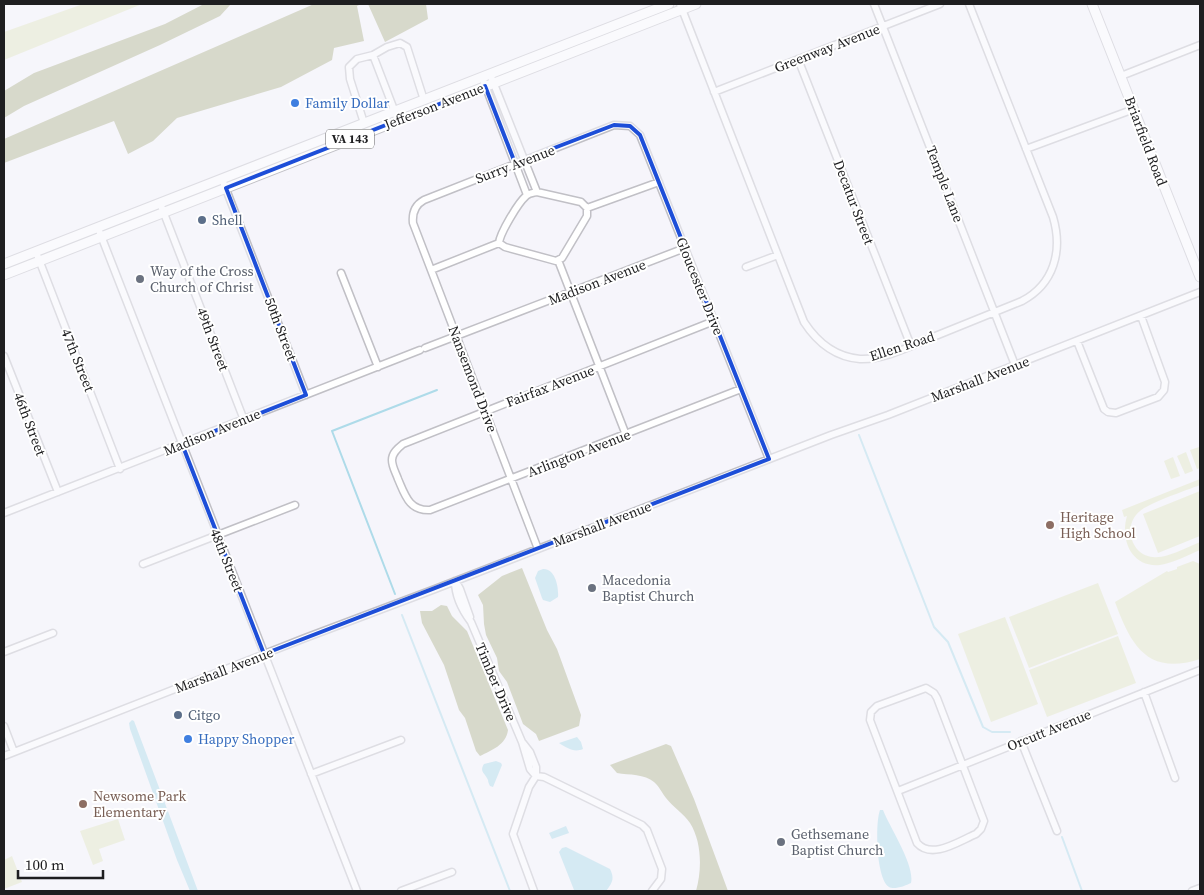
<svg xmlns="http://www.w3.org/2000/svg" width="1204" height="895" font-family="'Source Serif 4',serif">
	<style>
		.green { fill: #e3e7c4 }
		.forest { fill: #b2b691 }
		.water { fill: #aedbe9 }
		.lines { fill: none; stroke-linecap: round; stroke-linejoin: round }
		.stream { stroke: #aedbe9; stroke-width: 2 }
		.minor-casing { stroke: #c1c0c6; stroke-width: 9 }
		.major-casing { stroke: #c1c0c6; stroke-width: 11 }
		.minor { stroke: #fff; stroke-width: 6 }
		.major { stroke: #fff; stroke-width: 9 }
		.marked { fill: none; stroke: #1d4ed8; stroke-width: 4; stroke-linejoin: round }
		.shop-dot { fill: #3f7fe0; stroke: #fff; stroke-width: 2 }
		.service-dot { fill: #5c6f8a; stroke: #fff; stroke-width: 2 }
		.worship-dot { fill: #6b7280; stroke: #fff; stroke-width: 2 }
		.education-dot { fill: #8d6e63; stroke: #fff; stroke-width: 2 }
		.labels { text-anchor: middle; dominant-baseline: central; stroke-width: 4; stroke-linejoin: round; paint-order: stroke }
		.shield { fill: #fff; stroke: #626263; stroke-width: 1 }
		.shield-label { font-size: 12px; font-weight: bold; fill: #1e1e20 }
		.street-label { font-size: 14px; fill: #1e1e20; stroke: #fff }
		.shop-label { font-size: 14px; fill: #366cbe; stroke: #fff; text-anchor: start }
		.service-label { font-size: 14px; fill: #4e5e75; stroke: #fff; text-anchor: start }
		.worship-label { font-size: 14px; fill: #5b616d; stroke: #fff; text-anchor: start }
		.education-label { font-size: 14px; fill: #785e54; stroke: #fff; text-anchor: start }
	</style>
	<rect width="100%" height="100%" fill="#f6f5fb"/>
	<!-- green -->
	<path class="green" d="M83 4H142L4 60V32Z
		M1199 447 1200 451V468L1197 469 1190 450Z
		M1186 452 1193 471 1185 474 1177 456Z
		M1173 457 1180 476 1171 479 1164 461Z
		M1200 479V485C1185 491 1151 502 1140 511 1123 524 1130 555 1153 557 1166 559 1188 547 1200 542V550C1188 555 1173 563 1160 565 1131 568 1120 539 1127 516L1124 517 1122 510Z
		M1200 491V536L1158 553 1143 514Z
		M1193 561 1200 564V659C1148 676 1131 646 1115 602L1167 571 1168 572 1177 569V567Z
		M1098 583 1118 634 1029 668 1009 617Z
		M1005 617 1038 704 991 722 958 634Z
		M1118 636 1136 683 1047 717 1029 670Z
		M118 819 125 840 99 849 103 861 93 865 80 831Z
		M12 856 22 882 4 889V860Z"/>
	<!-- forest -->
	<path class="forest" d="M204 4H231L220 16 160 45 24 106 4 118V91L34 73 165 24Z
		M314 4H361L357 6 364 41 334 48 332 60 281 87 177 118 153 141 128 154 114 121 4 163V139Z
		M368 4H426L428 19 385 42Z
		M522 568 547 630 557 649 581 715 579 726 539 741 536 734 523 724 507 682 499 671 497 658 486 635 484 624 483 605 478 595 502 576Z
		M441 605 447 606 452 616 467 631 508 730C506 745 492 750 480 756L476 751 465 718 459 710 444 665 422 623 420 611H432Z
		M666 744 671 746 694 799 728 891H696C702 870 702 842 690 823 684 814 673 807 666 798 662 793 659 786 654 782 645 774 629 775 617 773L610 765Z"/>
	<!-- water -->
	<path class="water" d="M543 569C555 568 559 587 558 597L550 602 543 600 542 598 535 578 538 571Z
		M132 720 134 721 198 891H190L177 860 130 729 129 723Z
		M577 737 581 742 583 749C574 753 567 748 559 743Z
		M496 761 501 763 502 765 493 787 490 786C489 784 488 782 488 780 485 773 479 772 484 764Z
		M880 810H883C890 828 915 865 911 883 905 886 894 890 889 887 876 879 875 823 880 810Z
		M566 826 569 833 552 839 549 833Z
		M566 847 610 869C615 879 612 883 606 891L574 890 559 852 562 848Z"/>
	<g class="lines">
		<!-- stream -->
		<path class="stream" d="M859 435 934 627 948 642 983 727 992 732H1010
			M395 594 332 431 437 390
			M402 615 510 891
			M1062 837 1082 891"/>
		<!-- minor casing -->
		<g class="minor-casing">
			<path id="minor" d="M680 4 804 322C817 342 835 357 860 359 884 360 911 346 933 337 963 325 993 313 1022 301 1054 284 1063 251 1053 217L969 4
				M874 4 1015 365
				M373 55 398 120
				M798 59 911 346
				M490 74 537 192
				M1121 76 1200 45
				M482 77 527 195
				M714 92 940 4
				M364 123 350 79 349 67 357 59 373 55 387 47 400 43 407 47 424 100
				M1026 149 1134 109
				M222 179 306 395
				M537 192 581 202 587 208V216L562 258 556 261 505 247 499 243C500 233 518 203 526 196 529 193 533 193 537 192Z
				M160 203 244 420
				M587 208 659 182
				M98 228 357 891
				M36 252 120 469
				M558 260 626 435
				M746 267 778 255
				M431 270 499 243
				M341 273 378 367
				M714 321 403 444C398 448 392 453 392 460 392 467 396 473 398 479 405 495 409 511 430 510L741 389
				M1077 341 1104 409 1108 412 1116 413 1158 397 1164 390 1165 382 1141 316
				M425 348 685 248
				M4 356 58 492
				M4 513 420 350
				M538 549 413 223C412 213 415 205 424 200L614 125 630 126 640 135 769 459
				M143 564 295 505
				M455 581C455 596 462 610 471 622L522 742 530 769 536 776 544 777 642 825 647 830 662 869 661 879 652 891
				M456 582 460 589 470 617
				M4 652 53 633
				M926 688 934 693 937 698 984 821 981 829 976 834C959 841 932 860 917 843L870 720 871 712 877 706Z
				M1144 692 1175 778
				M4 726 14 752
				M1021 741 1057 831
				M523 743 530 752 536 767V776L529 787 513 834 534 891
				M4 756 305 638 435 589 831 435 888 415 1200 292
				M311 774 401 740
				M898 791 1200 670
				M401 891 452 872
				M1192 891 1200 888"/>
		</g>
		<!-- major casing -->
		<g class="major-casing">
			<path id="major" d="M1092 4 1200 277
				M4 264 669 4
				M4 275 696 4"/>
		</g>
		<!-- minor -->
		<use href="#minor" class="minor"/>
		<!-- major -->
		<use href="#major" class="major"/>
	</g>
	<!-- marked area -->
	<path d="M0 0H1204V895H0ZM485 86 515 163 614 125 630 126 640 135 769 459 264 654 182 444 306 395 226 188Z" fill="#f6f5fb" fill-opacity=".55" fill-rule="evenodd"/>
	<path class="marked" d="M485 86 515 163 614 125 630 126 640 135 769 459 264 654 182 444 306 395 226 188Z"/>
	<!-- markers -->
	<g class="shop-dot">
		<circle cx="295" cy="103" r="5"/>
		<circle cx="188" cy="739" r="5"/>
	</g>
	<g class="service-dot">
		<circle cx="202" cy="220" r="5"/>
		<circle cx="178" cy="715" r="5"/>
	</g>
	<g class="worship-dot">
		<circle cx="140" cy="279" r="5"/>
		<circle cx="592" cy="588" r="5"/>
		<circle cx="781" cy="842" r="5"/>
	</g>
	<g class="education-dot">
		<circle cx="1050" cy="525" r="5"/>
		<circle cx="83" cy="804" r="5"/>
	</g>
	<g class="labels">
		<!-- shield labels -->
		<rect class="shield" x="326" y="129.5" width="48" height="19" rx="4"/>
		<g class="shield-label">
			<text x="350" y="139">VA 143</text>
		</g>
		<!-- street labels -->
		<g class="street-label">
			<text transform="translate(827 48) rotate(-21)">Greenway Avenue</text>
			<text transform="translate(434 106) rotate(-21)">Jefferson Avenue</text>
			<text transform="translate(1146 141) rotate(69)">Briarfield Road</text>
			<text transform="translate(515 164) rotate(-21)">Surry Avenue</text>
			<text transform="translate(945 184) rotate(69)">Temple Lane</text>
			<text transform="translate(854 202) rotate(69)">Decatur Street</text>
			<text transform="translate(597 282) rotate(-21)">Madison Avenue</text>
			<text transform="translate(700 286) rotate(68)">Gloucester Drive</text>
			<text transform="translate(281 329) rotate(69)">50th Street</text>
			<text transform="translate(213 339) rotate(69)">49th Street</text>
			<text transform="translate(902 346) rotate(-18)">Ellen Road</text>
			<text transform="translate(78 360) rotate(68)">47th Street</text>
			<text transform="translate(473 379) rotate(69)">Nansemond Drive</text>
			<text transform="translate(980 379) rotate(-21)">Marshall Avenue</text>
			<text transform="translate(550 386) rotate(-21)">Fairfax Avenue</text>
			<text transform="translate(30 424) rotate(69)">46th Street</text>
			<text transform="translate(212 432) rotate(-22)">Madison Avenue</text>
			<text transform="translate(579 453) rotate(-21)">Arlington Avenue</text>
			<text transform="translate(602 524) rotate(-21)">Marshall Avenue</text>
			<text transform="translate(227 560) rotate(68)">48th Street</text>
			<text transform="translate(224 670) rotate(-21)">Marshall Avenue</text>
			<text transform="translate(496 682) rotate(67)">Timber Drive</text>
			<text transform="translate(1049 730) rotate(-22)">Orcutt Avenue</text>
		</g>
		<!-- shop labels -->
		<g class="shop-label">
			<text x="305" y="103">Family Dollar</text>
			<text x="198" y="739">Happy Shopper</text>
		</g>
		<!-- service labels -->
		<g class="service-label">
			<text x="212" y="220">Shell</text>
			<text x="188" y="715">Citgo</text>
		</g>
		<!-- worship labels -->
		<g class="worship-label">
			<text x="150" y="271">Way of the Cross<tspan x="150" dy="16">Church of Christ</tspan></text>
			<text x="602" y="580">Macedonia<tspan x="602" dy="16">Baptist Church</tspan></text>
			<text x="791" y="834">Gethsemane<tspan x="791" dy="16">Baptist Church</tspan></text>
		</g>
		<!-- education labels -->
		<g class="education-label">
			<text x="1060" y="517">Heritage<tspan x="1060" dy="16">High School</tspan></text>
			<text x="93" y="796">Newsome Park<tspan x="93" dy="16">Elementary</tspan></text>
		</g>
	</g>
	<!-- border -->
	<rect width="1204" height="895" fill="none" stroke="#1e1e20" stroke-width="10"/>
	<!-- scale -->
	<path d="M18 870v8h85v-8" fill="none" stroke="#1e1e20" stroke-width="2.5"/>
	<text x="25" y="870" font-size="15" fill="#1e1e20" stroke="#ffffff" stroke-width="4" paint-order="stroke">100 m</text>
</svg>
